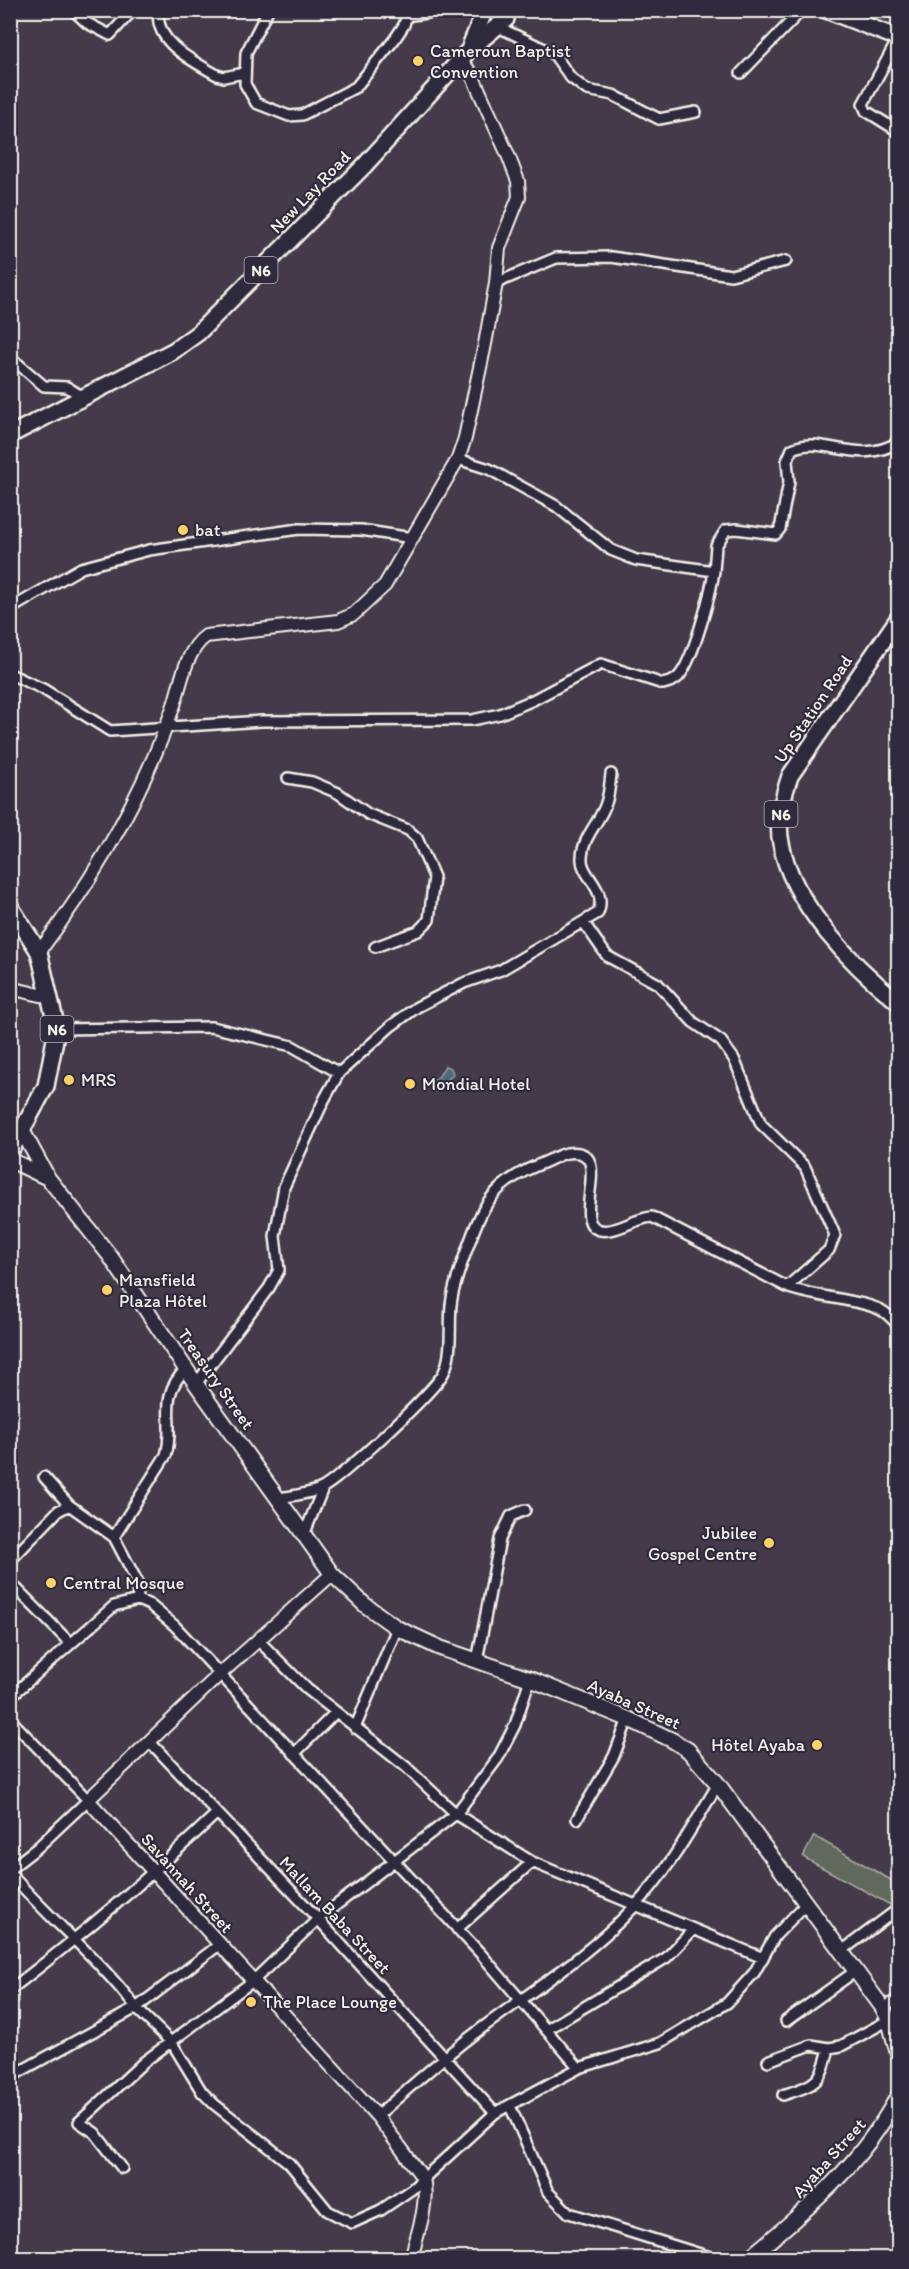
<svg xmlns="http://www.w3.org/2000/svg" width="909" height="2269" font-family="Itim,sans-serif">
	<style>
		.green { fill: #61695c; stroke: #aaada2; stroke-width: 1.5 }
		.water { fill: #506879; stroke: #929fa5; stroke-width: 1.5 }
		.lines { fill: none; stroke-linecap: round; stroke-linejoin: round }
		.minor-casing { stroke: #f4f1e8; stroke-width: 14 }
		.tertiary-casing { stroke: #f4f1e8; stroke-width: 16 }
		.secondary-casing { stroke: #f4f1e8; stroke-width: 18 }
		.trunk-casing { stroke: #f4f1e8; stroke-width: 20 }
		.minor { stroke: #2f2a3d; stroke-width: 9 }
		.tertiary { stroke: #2f2a3d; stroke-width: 12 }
		.secondary { stroke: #2f2a3d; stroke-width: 14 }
		.trunk { stroke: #2f2a3d; stroke-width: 15 }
		.poi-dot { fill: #ffd166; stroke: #2f2a3d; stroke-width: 2 }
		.labels { text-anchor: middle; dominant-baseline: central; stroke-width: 4.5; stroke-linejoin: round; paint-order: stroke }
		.shield { fill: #2f2a3d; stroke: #b9b5b5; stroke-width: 1.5 }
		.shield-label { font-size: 16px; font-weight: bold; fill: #f4f1e8 }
		.poi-label { font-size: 18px; fill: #f4f1e8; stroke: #2f2a3d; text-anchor: start }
		.street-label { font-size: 18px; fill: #f4f1e8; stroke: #2f2a3d }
	</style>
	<rect width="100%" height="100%" fill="#443a4a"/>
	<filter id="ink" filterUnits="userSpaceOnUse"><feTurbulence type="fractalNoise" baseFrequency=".0167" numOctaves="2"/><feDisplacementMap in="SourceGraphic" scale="12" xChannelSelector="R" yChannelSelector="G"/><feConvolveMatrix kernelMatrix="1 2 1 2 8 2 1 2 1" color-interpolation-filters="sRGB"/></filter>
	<g filter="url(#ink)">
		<!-- green -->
		<path class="green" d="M814 1836 898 1884V1895L892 1906 803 1857Z"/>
		<!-- water -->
		<path class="water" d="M445 1066 451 1068 453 1074 439 1091H433L430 1083 439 1076Z"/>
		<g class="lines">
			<!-- minor casing -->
			<g class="minor-casing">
				<path id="minor" d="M73 10 87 23 110 35 133 10
					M159 10C153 43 195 62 217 75L224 77 244 73
					M268 10 246 53 245 84 256 103 289 116 302 115 356 87 394 40 404 25 407 14 402 10
					M406 10 407 14 412 15 450 10
					M496 26 553 53 571 78 587 90 613 95 659 119 696 112
					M898 39 863 104 866 111 898 131
					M741 73 802 10
					M496 283 556 258 611 257 731 275 786 261
					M10 357 44 386 67 387 83 397
					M714 571 716 546 726 530 736 529 776 534 780 529 789 482 787 461 792 449C822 434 858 467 898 442
					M10 609 81 568 149 550 299 529 361 530 412 538
					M10 674 43 689 110 731 262 721 472 720 500 714 533 700 601 664 663 684C667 683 673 681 676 679 692 667 711 592 714 571L636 560 611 550 556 506 489 469 458 459
					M288 778 312 782 338 793 368 814 408 830 417 838 434 877 429 920 418 931 375 947
					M584 923 607 956 658 984 693 1022 721 1041 734 1059 761 1124 805 1167 835 1235 829 1250 787 1287
					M57 1029 212 1027 292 1046 339 1073
					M196 1384 269 1288 279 1270 275 1236 284 1187 324 1100 339 1073 391 1026 417 1007 464 983 501 970 598 913C608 888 580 876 582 857 583 837 598 824 605 806 609 796 610 785 611 774
					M44 1477 69 1505
					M278 1498C292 1496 310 1494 322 1488 340 1479 437 1389 444 1372 453 1353 449 1326 451 1305 453 1286 460 1269 466 1252 482 1207 491 1184 538 1165 547 1162 558 1155 567 1153 618 1145 568 1223 600 1230 617 1233 635 1218 652 1217L787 1287C811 1297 867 1300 884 1312 890 1316 894 1321 898 1325
					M304 1535 323 1488
					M10 1561 58 1511 69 1505 114 1537
					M10 1582 70 1643
					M138 1600 137 1581 114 1537 166 1455C176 1422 156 1398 186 1369
					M258 1640 307 1689 406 1767 456 1814 532 1862 763 1958
					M477 1661 500 1539 511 1516 525 1510
					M10 1697 114 1606 138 1600 150 1605 175 1626 220 1674 481 1954 579 2068
					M10 1719 88 1800 37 1848 10 1869
					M355 1728 397 1628
					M149 1741 318 1919 495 2113
					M294 1754 335 1713
					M577 1819 614 1756 628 1719
					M10 1873C50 1920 99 1958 136 2008L219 1945
					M457 1929 532 1862
					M843 1950 898 1909
					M10 1990C83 1934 151 1876 217 1813
					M883 2008 898 1999
					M786 2021 857 1970
					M546 2030 666 1958 693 1930
					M768 2061 811 2045 829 2048 841 2046 889 2020
					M10 2077 136 2008 172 2043 202 2092 214 2104 289 2163 328 2211 352 2223 381 2210 412 2189 495 2113 579 2068 660 2043 727 2003 754 1973 775 1936 806 1904
					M783 2095C816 2084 821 2084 829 2048
					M510 2106 548 2192 569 2213 713 2258
					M377 2116C410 2087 443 2057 478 2031 530 1992 588 1956 633 1908 667 1873 693 1826 718 1784
					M122 2168 95 2133 79 2122 145 2061 253 1981 318 1919 456 1814 498 1758 515 1725 530 1679"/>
			</g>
			<!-- tertiary casing -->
			<g class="tertiary-casing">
				<path id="tertiary" d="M39 952C96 876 143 795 174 705 181 683 186 650 206 636L338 621 354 614 385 585 458 459 465 438 485 344 496 283 499 248 519 197 518 181 508 155 472 75 461 60
					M10 988 49 997
					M332 1574 220 1674 88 1800 377 2116 423 2178C429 2204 418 2232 411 2258"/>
			</g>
			<!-- secondary casing -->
			<g class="secondary-casing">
				<path id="secondary" d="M23 1132 48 1178 110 1256 196 1384 332 1574 365 1605 397 1628 440 1648 530 1679 628 1719 672 1740 688 1750 718 1784 883 2008 889 2020 898 2054
					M10 1160 48 1178
					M749 2258C808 2209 861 2165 898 2096"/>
			</g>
			<!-- trunk casing -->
			<g class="trunk-casing">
				<path id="trunk" d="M826 10 898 38
					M471 44 485 10
					M10 435 173 351 198 333 364 166 469 50 506 19
					M898 619 790 776C783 796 776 821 781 843 792 904 852 965 898 1002
					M10 906 39 952 57 1029 46 1086 10 1152"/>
			</g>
			<!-- minor -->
			<use href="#minor" class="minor"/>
			<!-- tertiary -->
			<use href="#tertiary" class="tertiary"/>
			<!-- secondary -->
			<use href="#secondary" class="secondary"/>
			<!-- trunk -->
			<use href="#trunk" class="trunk"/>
		</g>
	</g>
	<!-- markers -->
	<g class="poi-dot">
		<circle cx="418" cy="61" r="6"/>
		<circle cx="183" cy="530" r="6"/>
		<circle cx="69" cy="1080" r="6"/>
		<circle cx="410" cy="1084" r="6"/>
		<circle cx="107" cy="1290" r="6"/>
		<circle cx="769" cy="1543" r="6"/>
		<circle cx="51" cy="1583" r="6"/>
		<circle cx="817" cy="1745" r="6"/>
		<circle cx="251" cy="2002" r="6"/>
	</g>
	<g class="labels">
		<!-- shield labels -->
		<g class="shield">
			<rect x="244.5" y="257" width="33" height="26" rx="4.5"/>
			<rect x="764.5" y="801" width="33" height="26" rx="4.5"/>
			<rect x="40.5" y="1016" width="33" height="26" rx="4.5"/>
		</g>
		<g class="shield-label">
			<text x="261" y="270">N6</text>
			<text x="781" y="814">N6</text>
			<text x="57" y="1029">N6</text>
		</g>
		<!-- poi labels -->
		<g class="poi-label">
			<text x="430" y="51">Cameroun Baptist<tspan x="430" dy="21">Convention</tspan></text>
			<text x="195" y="530">bat</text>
			<text x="81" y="1080">MRS</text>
			<text x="422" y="1084">Mondial Hotel</text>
			<text x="119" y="1280">Mansfield<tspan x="119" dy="21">Plaza Hôtel</tspan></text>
			<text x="757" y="1533" text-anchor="end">Jubilee<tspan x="757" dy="21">Gospel Centre</tspan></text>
			<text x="63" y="1583">Central Mosque</text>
			<text x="805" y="1745" text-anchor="end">Hôtel Ayaba</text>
			<text x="263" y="2002">The Place Lounge</text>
		</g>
		<!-- street labels -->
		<g class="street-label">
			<text transform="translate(310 192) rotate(-46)">New Lay Road</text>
			<text transform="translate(813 709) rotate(-56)">Up Station Road</text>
			<text transform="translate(216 1379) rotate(55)">Treasury Street</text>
			<text transform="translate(634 1704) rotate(24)">Ayaba Street</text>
			<text transform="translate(187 1883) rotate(48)">Savannah Street</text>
			<text transform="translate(335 1915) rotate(47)">Mallam Baba Street</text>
			<text transform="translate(829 2158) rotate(-48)">Ayaba Street</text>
		</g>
	</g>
	<!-- margin -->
	<rect width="909" height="2269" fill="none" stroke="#2f2a3d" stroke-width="36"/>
	<rect x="18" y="18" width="873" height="2233" fill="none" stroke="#f4f1e8" stroke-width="2" filter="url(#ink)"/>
</svg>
